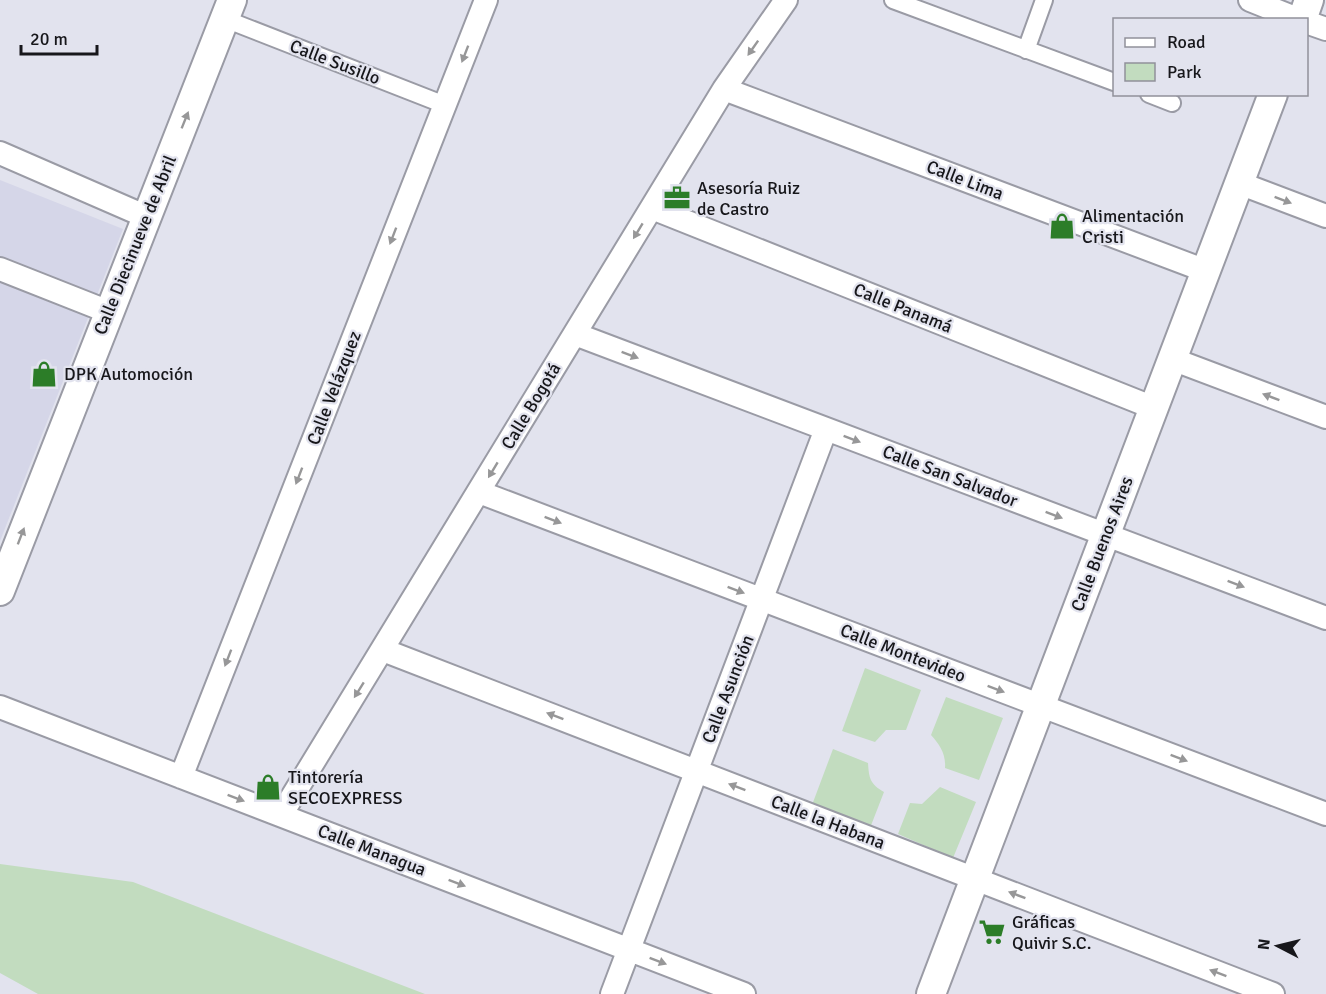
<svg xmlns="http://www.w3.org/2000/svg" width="1326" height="994" font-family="Signika,sans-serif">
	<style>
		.built { fill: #d5d6e8 }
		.green { fill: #c2dcbf }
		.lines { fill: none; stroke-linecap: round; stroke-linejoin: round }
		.pedestrian-casing { stroke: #9a9ba5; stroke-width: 20 }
		.minor-casing { stroke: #9a9ba5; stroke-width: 26 }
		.tertiary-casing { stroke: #9a9ba5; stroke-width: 32 }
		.pedestrian { stroke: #fff; stroke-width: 16 }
		.minor { stroke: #fff; stroke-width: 22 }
		.tertiary { stroke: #fff; stroke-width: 28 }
		.oneway { fill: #979798 }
		.labels { text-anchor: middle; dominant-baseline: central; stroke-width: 4.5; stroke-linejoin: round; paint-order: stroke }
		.street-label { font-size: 18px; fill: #17171b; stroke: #e2e3ee }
		.poi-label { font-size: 18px; fill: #17171b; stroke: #e2e3ee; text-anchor: start }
	</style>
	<rect width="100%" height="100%" fill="#e2e3ee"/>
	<!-- built -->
	<path class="built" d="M0 180 123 229 0 541Z"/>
	<!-- green -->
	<path class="green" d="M865 668 921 690 906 730H886L875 742 842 731Z
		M946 697 1003 718 979 780 945 768C946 754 940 745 931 735Z
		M833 749 868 763C869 778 870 784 884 792L870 828 812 805Z
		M940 787 976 802 953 858 898 834 910 803 922 804Z
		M0 864 133 882 425 994H38L0 973Z"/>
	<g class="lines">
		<!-- pedestrian casing -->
		<g class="pedestrian-casing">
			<path id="pedestrian" d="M893 0 1114 82
				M225 19 445 105
				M1026 50 1044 0
				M1149 94 1172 103"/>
		</g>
		<!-- minor casing -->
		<g class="minor-casing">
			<path id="minor" d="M1250 0 1300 20
				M1306 22 1326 29
				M724 89 1206 271
				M0 153 147 217
				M1239 183 1326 216
				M652 208 1154 408
				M0 269 109 312
				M575 334 1326 618
				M1172 359 1326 417
				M479 492 1326 814
				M383 650 1273 994
				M0 707 744 994
				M181 777 486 0
				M281 815 724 89 786 0
				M612 994 826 429"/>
		</g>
		<!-- tertiary casing -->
		<g class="tertiary-casing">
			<path id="tertiary" d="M1302 20 1309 0
				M0 591 232 0
				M931 994 1273 94"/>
		</g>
		<!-- pedestrian -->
		<use href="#pedestrian" class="pedestrian"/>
		<!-- minor -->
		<use href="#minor" class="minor"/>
		<!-- tertiary -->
		<use href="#tertiary" class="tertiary"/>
	</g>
	<!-- one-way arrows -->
	<defs><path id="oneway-solid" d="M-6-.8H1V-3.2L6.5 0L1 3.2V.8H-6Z" transform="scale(1.5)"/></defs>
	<g class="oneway">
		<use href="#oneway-solid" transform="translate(753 48) rotate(125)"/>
		<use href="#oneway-solid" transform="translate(465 54) rotate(111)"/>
		<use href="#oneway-solid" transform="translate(185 120) rotate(-68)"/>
		<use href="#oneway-solid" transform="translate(1283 200) rotate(21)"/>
		<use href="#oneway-solid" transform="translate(638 231) rotate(121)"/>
		<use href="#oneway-solid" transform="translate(393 236) rotate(111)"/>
		<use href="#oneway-solid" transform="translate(630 355) rotate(21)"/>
		<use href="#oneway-solid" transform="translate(1271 397) rotate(-159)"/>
		<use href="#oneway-solid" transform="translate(852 439) rotate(21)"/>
		<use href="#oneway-solid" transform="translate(493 470) rotate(121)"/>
		<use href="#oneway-solid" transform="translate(299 476) rotate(111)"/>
		<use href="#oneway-solid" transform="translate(1054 515) rotate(21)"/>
		<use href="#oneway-solid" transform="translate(553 520) rotate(21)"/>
		<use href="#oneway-solid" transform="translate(21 536) rotate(-69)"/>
		<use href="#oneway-solid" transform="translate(1236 584) rotate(21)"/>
		<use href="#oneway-solid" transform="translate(736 590) rotate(21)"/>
		<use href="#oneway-solid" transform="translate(228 658) rotate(111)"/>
		<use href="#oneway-solid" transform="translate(996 689) rotate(21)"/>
		<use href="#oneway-solid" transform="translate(359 690) rotate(122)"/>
		<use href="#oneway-solid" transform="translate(555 716) rotate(-159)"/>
		<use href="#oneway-solid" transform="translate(1179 758) rotate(21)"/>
		<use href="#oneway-solid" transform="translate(737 787) rotate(-159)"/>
		<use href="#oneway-solid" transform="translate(236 798) rotate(21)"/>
		<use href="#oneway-solid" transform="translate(457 883) rotate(21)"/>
		<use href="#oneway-solid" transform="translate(1017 895) rotate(-159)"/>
		<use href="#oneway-solid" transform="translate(658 961) rotate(21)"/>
		<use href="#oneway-solid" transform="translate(1218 973) rotate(-159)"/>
	</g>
	<!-- icons -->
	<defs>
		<g id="office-bare" transform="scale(2.07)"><path d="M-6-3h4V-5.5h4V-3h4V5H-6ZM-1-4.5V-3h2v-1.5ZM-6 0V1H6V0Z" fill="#2c7d28" stroke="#e2e3ee" stroke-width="2.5" paint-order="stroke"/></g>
		<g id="shop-bare" transform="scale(2.07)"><path d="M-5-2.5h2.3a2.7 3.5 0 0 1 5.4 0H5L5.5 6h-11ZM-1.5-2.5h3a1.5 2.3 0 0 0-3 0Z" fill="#2c7d28" stroke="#e2e3ee" stroke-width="2.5" paint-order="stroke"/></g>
		<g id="supermarket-bare" transform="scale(2.07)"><path d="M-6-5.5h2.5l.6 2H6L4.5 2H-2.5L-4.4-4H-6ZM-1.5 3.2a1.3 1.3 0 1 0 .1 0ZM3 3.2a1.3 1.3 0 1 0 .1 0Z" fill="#2c7d28" stroke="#e2e3ee" stroke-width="2.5" paint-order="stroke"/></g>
	</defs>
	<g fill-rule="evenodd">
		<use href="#office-bare" x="677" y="198"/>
		<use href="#shop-bare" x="1062" y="226"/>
		<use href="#shop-bare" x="44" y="374"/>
		<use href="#shop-bare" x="268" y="787"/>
		<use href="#supermarket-bare" x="992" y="932"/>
	</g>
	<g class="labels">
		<!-- street labels -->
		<g class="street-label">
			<text transform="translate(335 62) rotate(21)">Calle Susillo</text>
			<text transform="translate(965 180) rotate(21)">Calle Lima</text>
			<text transform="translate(135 245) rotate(-68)">Calle Diecinueve de Abril</text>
			<text transform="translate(903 308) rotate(22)">Calle Panamá</text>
			<text transform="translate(334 388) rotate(-69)">Calle Velázquez</text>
			<text transform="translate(531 406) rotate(-59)">Calle Bogotá</text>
			<text transform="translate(950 476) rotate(21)">Calle San Salvador</text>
			<text transform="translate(1102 544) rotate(-69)">Calle Buenos Aires</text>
			<text transform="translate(903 653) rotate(21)">Calle Montevideo</text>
			<text transform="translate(728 689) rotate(-69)">Calle Asunción</text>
			<text transform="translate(828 822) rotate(21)">Calle la Habana</text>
			<text transform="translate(372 850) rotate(21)">Calle Managua</text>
		</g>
		<!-- poi labels -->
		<g class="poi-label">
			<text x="697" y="188">Asesoría Ruiz<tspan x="697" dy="21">de Castro</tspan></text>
			<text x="1082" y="216">Alimentación<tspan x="1082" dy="21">Cristi</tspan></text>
			<text x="64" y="374">DPK Automoción</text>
			<text x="288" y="777">Tintorería<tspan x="288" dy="21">SECOEXPRESS</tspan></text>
			<text x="1012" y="922">Gráficas<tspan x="1012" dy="21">Quivir S.C.</tspan></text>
		</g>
	</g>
	<!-- legend -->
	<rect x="1113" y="18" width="195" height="78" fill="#e2e3ee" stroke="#91919a" stroke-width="1.5"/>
	<rect x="1125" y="38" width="30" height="9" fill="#ffffff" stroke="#91919a" stroke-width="1.5"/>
	<text x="1167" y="48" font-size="18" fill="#17171b">Road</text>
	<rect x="1125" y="63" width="30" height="18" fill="#c2dcbf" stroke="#91919a" stroke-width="1.5"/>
	<text x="1167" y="78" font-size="18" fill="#17171b">Park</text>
	<!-- north arrow -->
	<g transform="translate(1278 946) rotate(277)" stroke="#e2e3ee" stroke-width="4.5" paint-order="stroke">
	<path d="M0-4.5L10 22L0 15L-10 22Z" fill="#17171b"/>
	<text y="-9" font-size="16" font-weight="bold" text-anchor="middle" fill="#17171b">N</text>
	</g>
	<!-- scale -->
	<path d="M21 45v9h76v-9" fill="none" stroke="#17171b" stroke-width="3"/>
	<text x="30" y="45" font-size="18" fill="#17171b" stroke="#e2e3ee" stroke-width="4.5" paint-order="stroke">20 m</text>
</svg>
